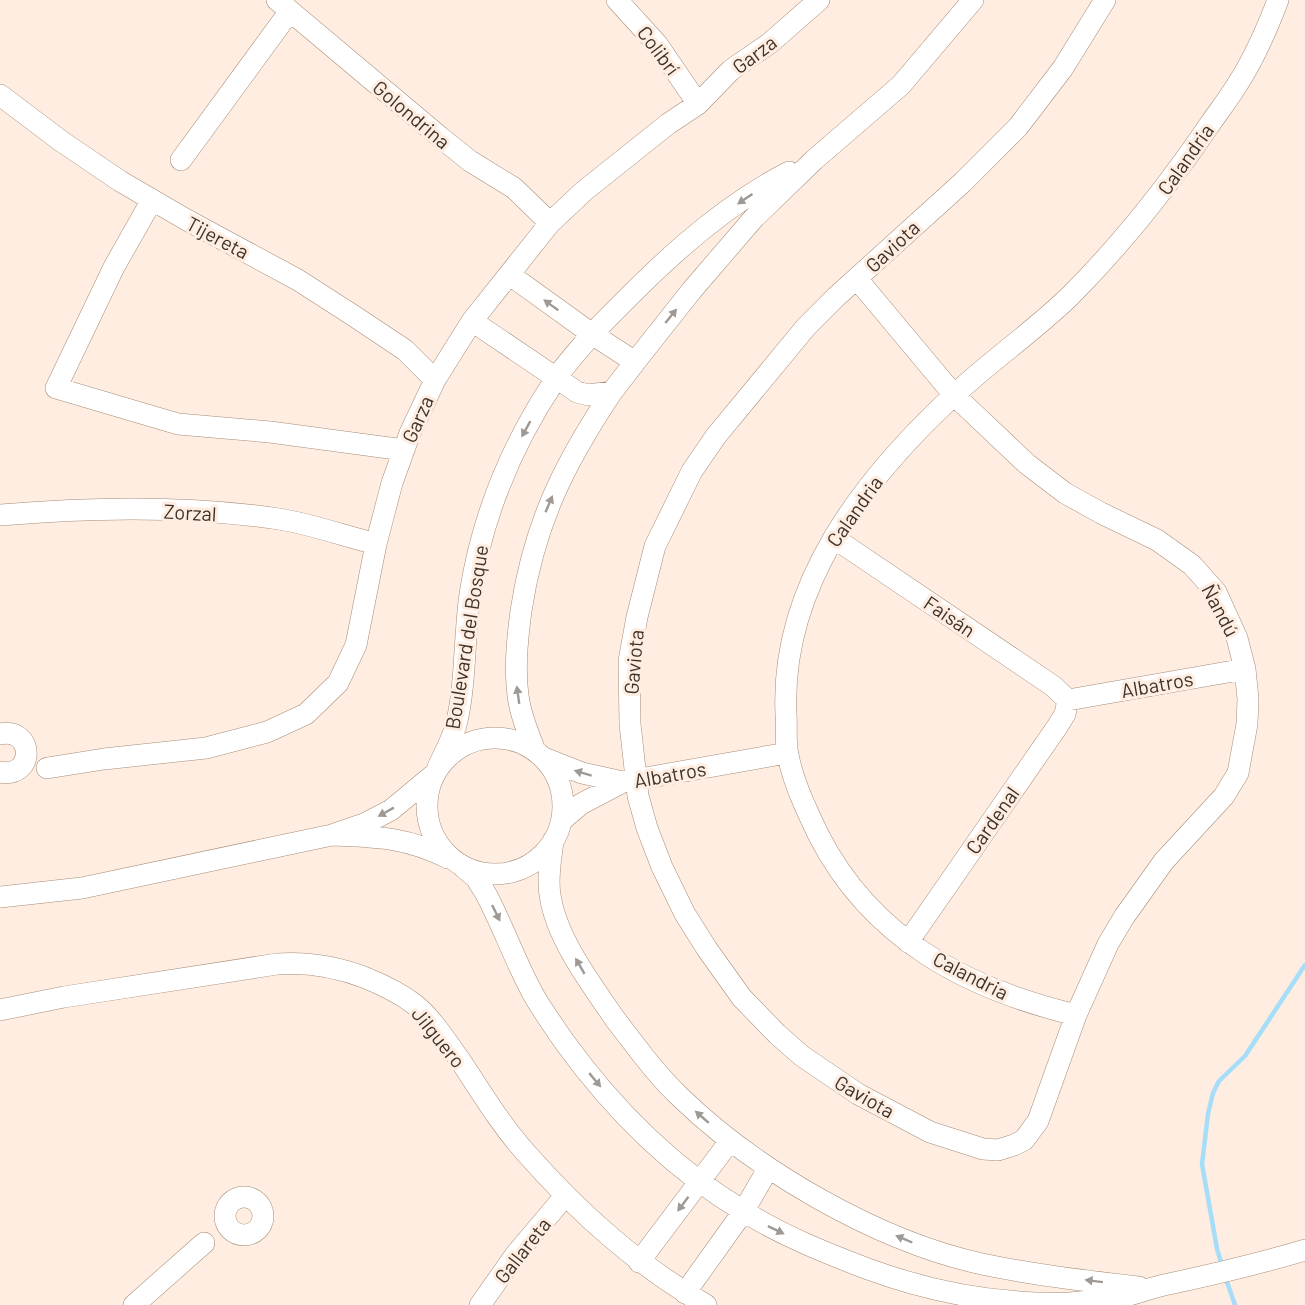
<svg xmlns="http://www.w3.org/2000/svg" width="1305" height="1305" font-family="Barlow,sans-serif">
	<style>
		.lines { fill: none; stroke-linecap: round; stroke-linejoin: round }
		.stream { stroke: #a6defa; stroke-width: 4.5 }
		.minor-casing { stroke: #a68d78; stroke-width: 22 }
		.minor { stroke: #fff; stroke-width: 21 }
		.oneway { fill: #9e9994 }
		.labels { text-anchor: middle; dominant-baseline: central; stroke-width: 6; stroke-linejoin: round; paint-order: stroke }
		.street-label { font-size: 20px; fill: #3d332a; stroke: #feede0 }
	</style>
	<rect width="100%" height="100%" fill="#feede0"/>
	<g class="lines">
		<!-- stream -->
		<path class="stream" d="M1222 1265 1217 1249 1202 1164 1208 1114 1213 1093 1219 1081 1245 1056 1305 965
			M1225 1276 1235 1305"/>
		<!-- minor casing -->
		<g class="minor-casing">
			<path id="minor" d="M277 0 440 137 470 161 514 188 550 223
				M617 0 657 44 698 104
				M0 95 61 141 120 181 185 219 298 280 354 316 405 350 435 380
				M181 160 290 11
				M152 200 114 267 56 388 178 424 270 432 404 450
				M510 275 592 334C651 273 713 211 789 172
				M857 279 954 395 1027 464 1065 493 1101 513 1157 540 1192 565 1216 592 1237 638 1245 669 1248 699 1247 724 1238 773 1224 796 1164 861 1124 917 1108 944 1076 1015 1038 1121 1024 1140 1014 1145 998 1150 983 1149 930 1132 858 1094 802 1056 777 1034 742 998 707 949 685 914 662 867 647 828 638 796 630 724 629 661 637 617 655 546 692 471 716 436 806 327 836 297 963 182 1018 127 1063 68 1105 0
				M635 362 692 290 753 219 814 160 901 85 973 0
				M0 515C92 507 187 505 279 519 311 524 344 536 376 544
				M834 538 1053 686 1068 700 1065 714 1057 727 908 942
				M1068 700 1245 669
				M0 734C35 727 35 779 0 772
				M427 806a68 68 0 1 1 136 0a68 68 0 1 1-136 0Z
				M535 751C529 735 522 719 519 702 514 672 517 641 521 611 534 524 564 464 612 392
				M544 758 582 773 623 782
				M438 767C444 754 452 740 456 725 466 686 464 635 470 594 482 516 511 446 555 380 565 364 580 349 592 334L635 362 612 392 588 395 577 392 472 321
				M47 768 104 759 206 748 267 732 306 714 338 683 356 645 376 544 392 483 410 433 435 380 472 321 550 223 584 191 668 124 698 104 731 70 770 43 819 0
				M432 776 391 810 364 824 332 835C378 837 406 837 448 858
				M562 820 581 804 623 782 787 753
				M553 841C551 858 547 877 550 895 556 938 591 984 615 1019 635 1045 655 1073 679 1096 755 1170 877 1241 982 1264 1034 1275 1087 1281 1139 1287
				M462 866 476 878 486 894C503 926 515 961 533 994 542 1010 553 1025 563 1040 612 1108 673 1169 745 1212 783 1236 826 1253 868 1269 933 1293 1000 1305 1070 1303 1088 1301 1107 1300 1125 1296 1138 1293 1150 1288 1164 1285 1211 1275 1258 1264 1305 1250
				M0 897 82 888 332 835
				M0 1010 64 997 277 964C307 962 338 967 366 978 383 985 400 993 414 1004 433 1019 446 1041 460 1060 481 1092 501 1125 526 1153 580 1214 636 1264 706 1305
				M1076 1015C967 989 872 939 819 836 807 811 793 782 788 755 785 742 787 727 786 714 780 586 863 480 952 397 990 361 1033 332 1070 296 1123 243 1168 186 1210 124 1219 111 1229 98 1237 85 1254 59 1267 29 1278 0
				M225 1216a19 19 0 1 1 38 0a19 19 0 1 1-38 0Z
				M639 1262 730 1141
				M685 1293 743 1212 768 1169
				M134 1305 204 1243
				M480 1305 516 1254 565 1196"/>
		</g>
		<!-- minor -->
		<use href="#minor" class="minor"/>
	</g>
	<!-- one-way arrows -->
	<defs><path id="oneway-solid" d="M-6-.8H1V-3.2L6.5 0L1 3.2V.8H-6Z" transform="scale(1.5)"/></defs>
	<g class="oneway">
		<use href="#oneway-solid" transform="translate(745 199) rotate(146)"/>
		<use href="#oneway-solid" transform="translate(551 305) rotate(-144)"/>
		<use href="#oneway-solid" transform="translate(671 316) rotate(-51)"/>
		<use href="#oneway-solid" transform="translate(526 429) rotate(119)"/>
		<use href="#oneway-solid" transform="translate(549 504) rotate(-67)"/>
		<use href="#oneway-solid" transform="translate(518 695) rotate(-98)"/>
		<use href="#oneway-solid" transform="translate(583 773) rotate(-163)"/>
		<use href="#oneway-solid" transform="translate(386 812) rotate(151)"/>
		<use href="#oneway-solid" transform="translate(496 913) rotate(64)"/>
		<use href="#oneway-solid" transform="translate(580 966) rotate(-120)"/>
		<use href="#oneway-solid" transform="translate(595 1080) rotate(50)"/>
		<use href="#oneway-solid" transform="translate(702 1117) rotate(-139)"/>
		<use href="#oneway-solid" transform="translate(683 1204) rotate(127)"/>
		<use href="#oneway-solid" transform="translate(776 1230) rotate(26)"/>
		<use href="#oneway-solid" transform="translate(904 1239) rotate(-157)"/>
		<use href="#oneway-solid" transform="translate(1094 1281) rotate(-173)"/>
	</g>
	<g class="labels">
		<!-- street labels -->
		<g class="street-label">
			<text transform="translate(659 50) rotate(53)">Colibrí</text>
			<text transform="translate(754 54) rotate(-37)">Garza</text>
			<text transform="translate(412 114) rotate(40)">Golondrina</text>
			<text transform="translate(1185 159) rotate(-55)">Calandria</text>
			<text transform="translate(218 237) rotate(28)">Tijereta</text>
			<text transform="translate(892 246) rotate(-43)">Gaviota</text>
			<text transform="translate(417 419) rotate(-66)">Garza</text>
			<text transform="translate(854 511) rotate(-55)">Calandria</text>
			<text transform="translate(190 512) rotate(3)">Zorzal</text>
			<text transform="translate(1221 610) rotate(62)">Ñandú</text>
			<text transform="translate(950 616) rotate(34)">Faisán</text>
			<text transform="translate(466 637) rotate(-81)">Boulevard del Bosque</text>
			<text transform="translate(633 662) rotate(-85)">Gaviota</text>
			<text transform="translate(1157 684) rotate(-10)">Albatros</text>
			<text transform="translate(670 774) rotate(-10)">Albatros</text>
			<text transform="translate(992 820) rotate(-55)">Cardenal</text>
			<text transform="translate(971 975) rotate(27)">Calandria</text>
			<text transform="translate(439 1037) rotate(51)">Jilguero</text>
			<text transform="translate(865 1096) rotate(30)">Gaviota</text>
			<text transform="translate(522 1250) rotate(-52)">Gallareta</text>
		</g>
	</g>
</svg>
